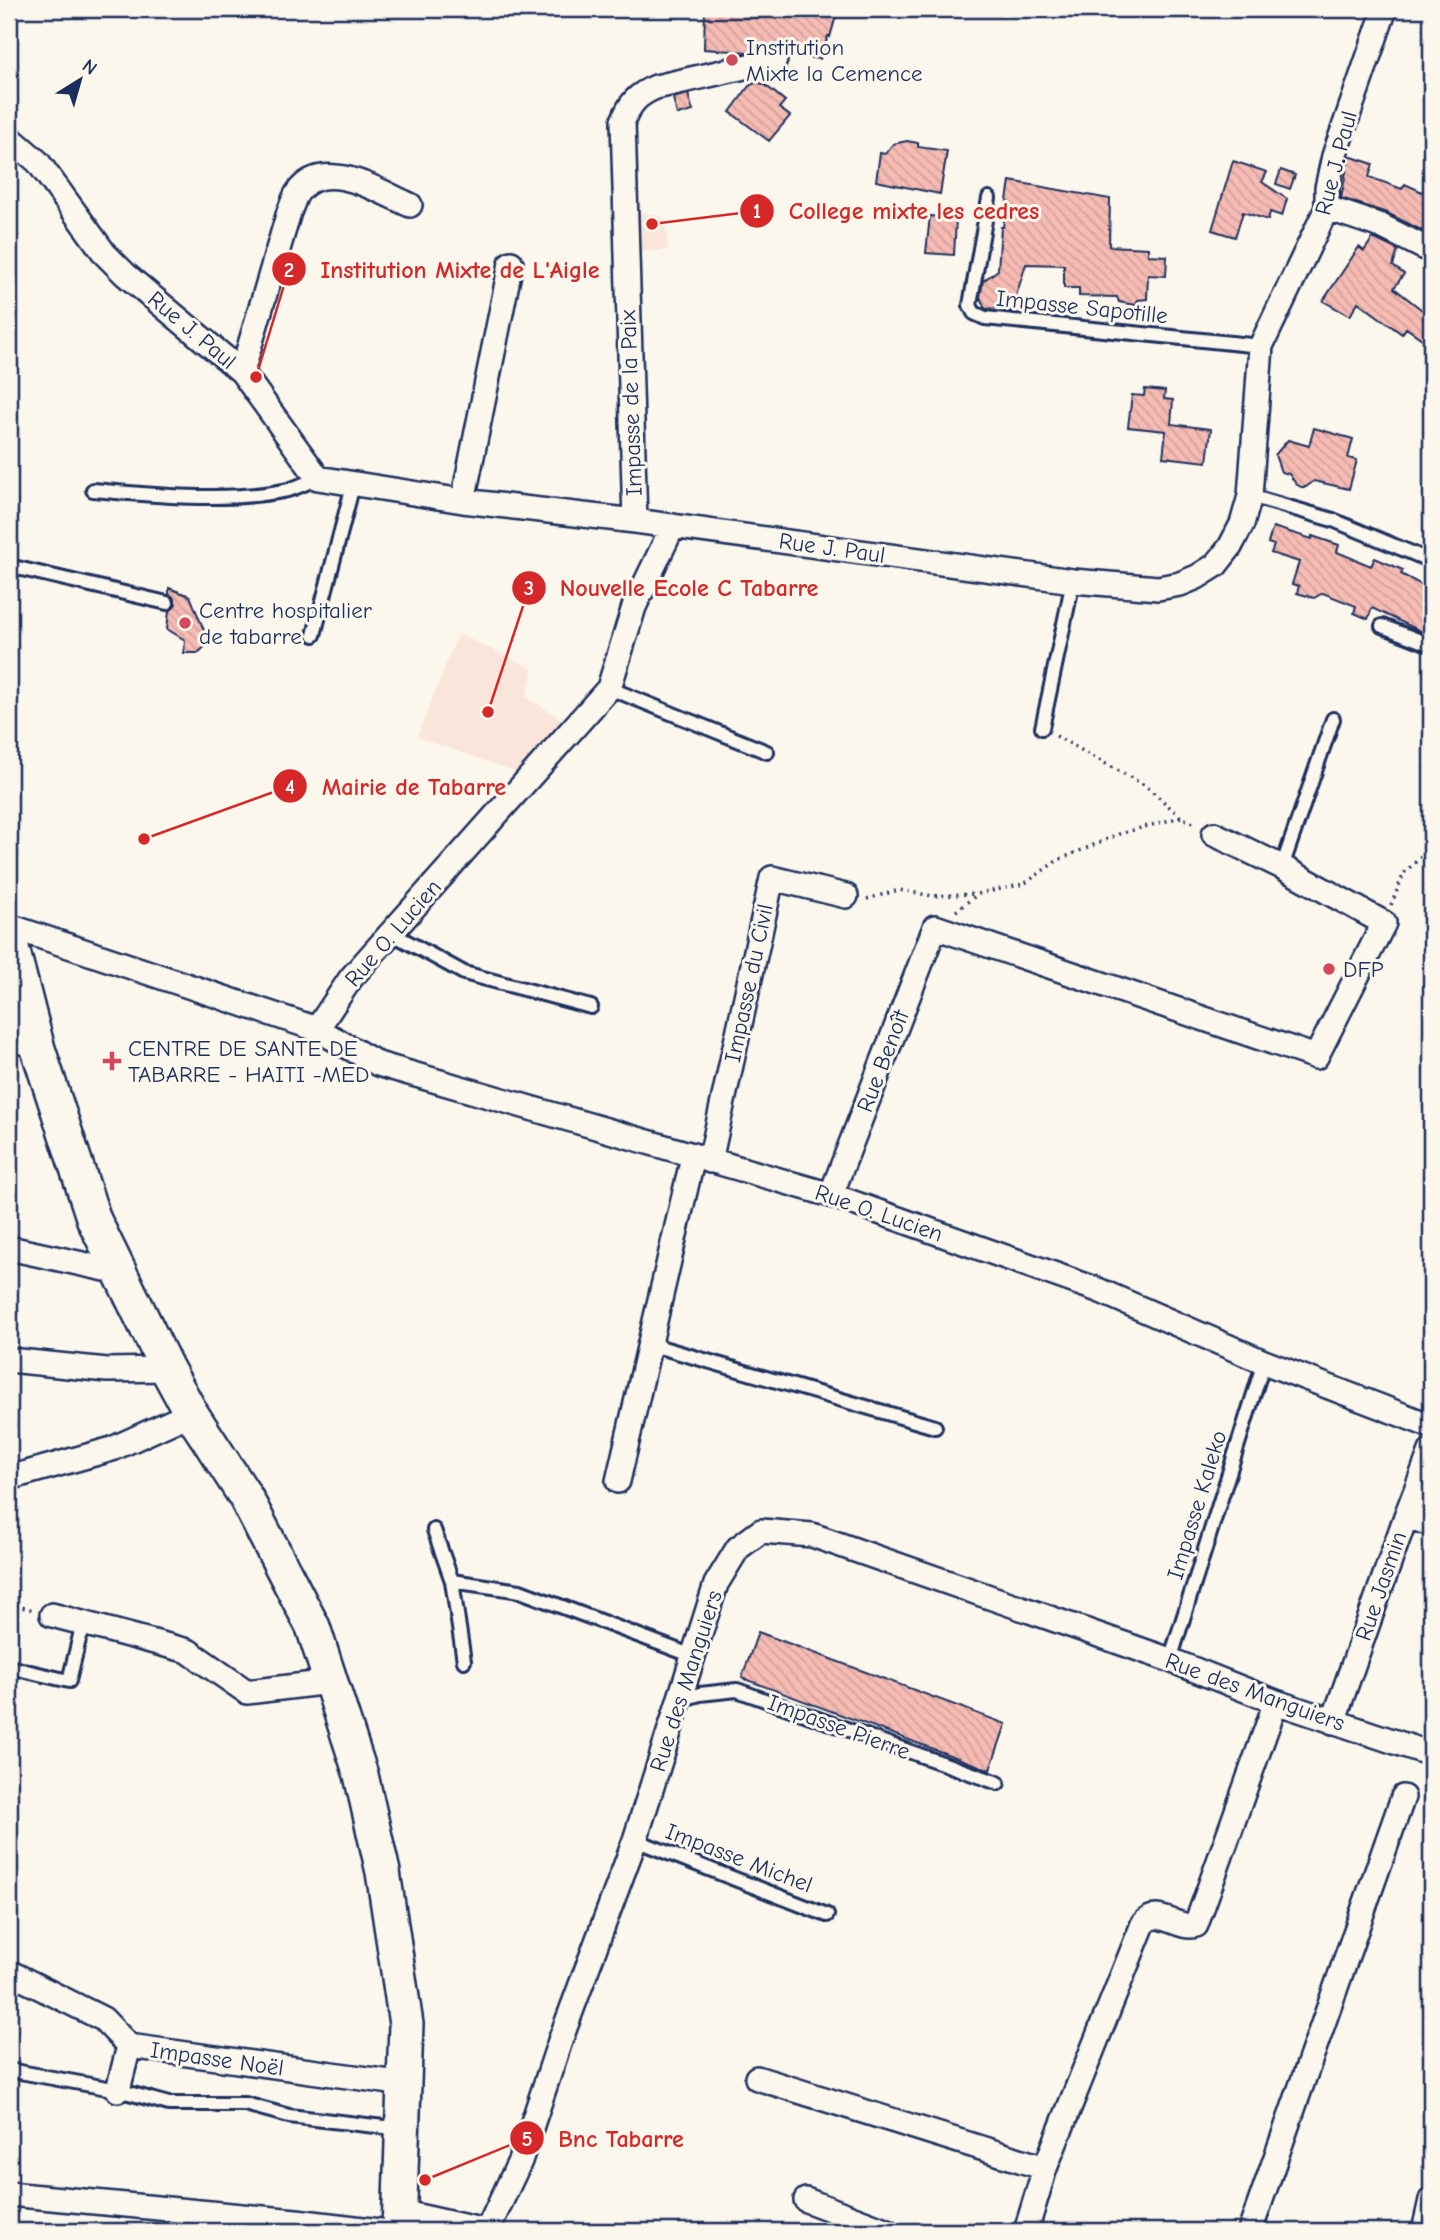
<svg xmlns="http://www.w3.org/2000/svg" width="1440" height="2240" font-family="'Comic Neue',sans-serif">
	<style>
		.built { fill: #fae5db }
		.building { fill: url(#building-back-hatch); stroke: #1b2f5e; stroke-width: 2 }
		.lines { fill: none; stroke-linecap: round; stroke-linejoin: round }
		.service-casing { stroke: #1b2f5e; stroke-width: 18 }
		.minor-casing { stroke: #1b2f5e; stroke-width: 28 }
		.secondary-casing { stroke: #1b2f5e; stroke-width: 38 }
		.path { stroke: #1b2f5e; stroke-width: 3.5; stroke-dasharray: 2 5; stroke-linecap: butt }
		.service { stroke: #fbf7ec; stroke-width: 12 }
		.minor { stroke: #fbf7ec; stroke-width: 23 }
		.secondary { stroke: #fbf7ec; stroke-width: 33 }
		.poi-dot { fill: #d1495b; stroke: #fbf7ec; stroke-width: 2.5 }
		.labels { text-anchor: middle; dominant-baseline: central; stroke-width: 6; stroke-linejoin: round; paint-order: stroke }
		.poi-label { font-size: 23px; fill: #1b2f5e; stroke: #fbf7ec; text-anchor: start }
		.street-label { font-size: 23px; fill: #1b2f5e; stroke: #fbf7ec }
		.leader { fill: none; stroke: #d62828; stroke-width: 2.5 }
		.callout-dot { fill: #d62828; stroke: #fbf7ec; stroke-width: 2.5 }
		.mark-label { font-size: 21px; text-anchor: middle; font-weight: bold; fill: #fff }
		.callout-label { font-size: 24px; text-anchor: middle; font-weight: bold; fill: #d62828; stroke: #fbf7ec; stroke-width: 6; stroke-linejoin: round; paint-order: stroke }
	</style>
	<defs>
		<pattern id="building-back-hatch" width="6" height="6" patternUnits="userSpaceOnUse" patternTransform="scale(1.75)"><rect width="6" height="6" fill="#f6bbb3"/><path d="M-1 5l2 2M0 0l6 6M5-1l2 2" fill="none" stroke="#d2a19c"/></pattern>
	</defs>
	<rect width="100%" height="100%" fill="#fbf7ec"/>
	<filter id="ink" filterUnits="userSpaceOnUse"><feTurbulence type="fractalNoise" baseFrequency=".0143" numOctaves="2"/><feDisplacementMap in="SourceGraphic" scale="14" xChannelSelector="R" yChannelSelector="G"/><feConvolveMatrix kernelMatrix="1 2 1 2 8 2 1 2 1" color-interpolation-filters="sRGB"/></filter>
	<g filter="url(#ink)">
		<!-- built -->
		<path class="built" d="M639 212 662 216 667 233 668 250 639 252Z
			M458 634 533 669 526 697 574 727 536 779 417 737Z"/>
		<!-- building -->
		<path class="building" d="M705 9H838L830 37 828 36 820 59 788 55 778 47 747 52 704 49Z
			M757 82 765 85 785 101 779 108 790 116 769 141 730 112 749 86Z
			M688 94 693 111 677 115 673 98Z
			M907 141 918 143V147L947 151 940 194 876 181 880 153 885 154 893 144Z
			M1349 156 1373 164 1369 177 1402 189 1405 184 1431 196V235L1387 213 1341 198Z
			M1233 161 1267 172 1262 182 1287 199 1282 216 1270 212 1268 220 1243 212 1235 237 1212 230Z
			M1281 170 1295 175 1290 189 1276 184Z
			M1010 181 1110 199 1109 246 1148 248V255L1167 256 1166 276 1148 275 1147 299 1138 300 1135 305 1119 302 1117 297 1079 296V288H1064V265L1026 264 1011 312 999 308 985 309 980 297 983 281 998 270 1001 227H1003Z
			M930 216 956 219 954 255 926 253Z
			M1373 238 1398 250 1393 266 1404 274 1394 288 1431 317V345L1406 328 1402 334 1358 302 1350 316 1323 301 1359 247 1364 251Z
			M1145 389 1165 391 1164 399 1173 400 1171 424 1211 429 1207 462 1163 457 1166 431 1128 427 1132 395 1144 396Z
			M1314 428 1353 439 1348 458 1357 460 1349 489 1314 481 1306 487H1301L1296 484 1289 474 1281 472 1275 455 1288 440 1309 446Z
			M1273 527 1312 539V536L1339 545 1337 552 1371 566 1375 558 1403 570 1401 574 1431 590V636L1372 608 1368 619 1354 613 1356 606 1323 593 1314 598 1297 593 1299 586 1292 584 1299 562 1271 553 1274 545 1268 543Z
			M169 588 190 596 209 643 198 653H184L185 640 167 629 169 611 176 604 173 597 169 594Z
			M758 1632 1006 1724 990 1770 742 1678Z"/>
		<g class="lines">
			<!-- service casing -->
			<g class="service-casing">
				<path id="service" d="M989 198 970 305 974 313 985 318 1261 346
					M93 490C153 495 229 503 288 490 298 487 308 482 318 478
					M1250 496 1333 520 1431 561
					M9 566 167 603
					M1382 626 1431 645
					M314 635 353 485
					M609 688 767 752
					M1042 728 1073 581
					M1282 867 1333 719
					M391 933 464 973 591 1007
					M9 1046 36 1049
					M649 1344 935 1427
					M434 1530 452 1581 464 1661
					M452 1581 520 1591 693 1656
					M1170 1660 1264 1362
					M9 1667 69 1681 83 1623
					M679 1700 700 1694 737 1690 998 1783
					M635 1840 827 1915
					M9 2070 118 2090 169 2104H245L289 2116 401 2129"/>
			</g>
			<!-- minor casing -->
			<g class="minor-casing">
				<path id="minor" d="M9 137 38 162 105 254 126 275 242 372 318 478 463 501 635 521 1073 581 1158 588 1180 584 1197 577 1216 565 1230 547 1242 524 1250 496 1261 346 1327 208V188L1334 156 1385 9
					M1327 208 1381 226 1431 251
					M242 372 289 212C292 206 294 197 298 192 324 156 380 192 410 205
					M463 501 511 263
					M635 521 623 121C630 103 638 94 656 87L775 60
					M9 926 317 1029 378 1064 831 1195 1098 1290 1264 1362 1431 1426
					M317 1029 351 978 609 688 634 607 673 526
					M710 1161 772 878 846 896
					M831 1195 935 927 1316 1057 1384 923 1282 867 1214 834
					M9 1248 119 1272
					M9 1360 107 1370 167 1369
					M9 1478 112 1449 191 1413
					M618 1481 693 1157
					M1406 1516 1431 1524
					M52 1615 188 1651 247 1692 330 1682
					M1333 1722 1406 1516 1431 1451
					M9 1972 103 2019 129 2046 405 2084
					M757 2078 1045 2168
					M118 2090 129 2046
					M9 2194 296 2221 380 2231
					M806 2200 888 2231
					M400 2212 485 2231
					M487 2231 520 2161 560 2041 635 1840 716 1584 738 1548 761 1531 812 1535 1170 1660 1276 1702 1431 1754
					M1026 2231 1045 2168 1143 1924C1157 1905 1178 1931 1196 1925L1276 1702
					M1250 2231 1403 1797
					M1424 2231 1431 2200"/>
			</g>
			<!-- secondary casing -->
			<g class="secondary-casing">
				<path id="secondary" d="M9 936 38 1049 94 1220 167 1369 191 1413 245 1496 313 1627 361 1775 383 1872 406 2024 399 2231"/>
			</g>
			<!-- path -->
			<path class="path" d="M1056 736 1146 786 1181 817 1197 825
				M867 899 899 890 933 896 976 894
				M1391 905 1404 873 1431 847
				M956 911 978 894 1024 884 1058 860 1119 834 1181 817
				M9 1604 34 1610"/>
			<!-- service -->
			<use href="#service" class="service"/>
			<!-- minor -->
			<use href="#minor" class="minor"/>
			<!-- secondary -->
			<use href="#secondary" class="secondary"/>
		</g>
	</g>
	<!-- markers -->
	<g class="poi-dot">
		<circle cx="732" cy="60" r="7"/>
		<circle cx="185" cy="623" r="7"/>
		<circle cx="1329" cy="969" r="7"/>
		<path d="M108.5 1050.5h7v7h7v7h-7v7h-7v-7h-7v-7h7z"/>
	</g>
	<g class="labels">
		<!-- poi labels -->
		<g class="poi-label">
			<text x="746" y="47">Institution<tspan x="746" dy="26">Mixte la Cemence</tspan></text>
			<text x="199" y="610">Centre hospitalier<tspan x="199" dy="26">de tabarre</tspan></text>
			<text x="1343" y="969">DFP</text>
			<text x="128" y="1048">CENTRE DE SANTE DE<tspan x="128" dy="26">TABARRE - HAITI -MED</tspan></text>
		</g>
		<!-- street labels -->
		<g class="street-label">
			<text transform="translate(1336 163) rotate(-75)">Rue J. Paul</text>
			<text transform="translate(1082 307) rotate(6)">Impasse Sapotille</text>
			<text transform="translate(192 330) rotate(40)">Rue J. Paul</text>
			<text transform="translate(631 403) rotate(-92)">Impasse de la Paix</text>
			<text transform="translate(832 548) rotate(8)">Rue J. Paul</text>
			<text transform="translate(393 933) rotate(-49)">Rue O. Lucien</text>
			<text transform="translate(749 983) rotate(-78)">Impasse du Civil</text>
			<text transform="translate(883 1061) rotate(-69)">Rue Benoît</text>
			<text transform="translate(879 1213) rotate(19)">Rue O. Lucien</text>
			<text transform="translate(1197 1505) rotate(-73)">Impasse Kaleko</text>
			<text transform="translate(1381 1586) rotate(-71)">Rue Jasmin</text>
			<text transform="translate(686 1681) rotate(-72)">Rue des Manguiers</text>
			<text transform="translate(1255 1692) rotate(20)">Rue des Manguiers</text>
			<text transform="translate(839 1727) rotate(20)">Impasse Pierre</text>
			<text transform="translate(739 1858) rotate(21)">Impasse Michel</text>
			<text transform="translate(217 2059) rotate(8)">Impasse Noël</text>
		</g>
	</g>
	<!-- callouts -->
	<path class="leader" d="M652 224L757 211M256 377L289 269M488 712L529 588M144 839L290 786M425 2180L527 2138"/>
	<g class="callout-dot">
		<circle cx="652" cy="224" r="7"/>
		<circle cx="256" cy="377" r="7"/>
		<circle cx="488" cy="712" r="7"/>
		<circle cx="144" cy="839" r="7"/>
		<circle cx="425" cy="2180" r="7"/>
		<circle cx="757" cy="211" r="18"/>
		<circle cx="289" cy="269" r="18"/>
		<circle cx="529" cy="588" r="18"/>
		<circle cx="290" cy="786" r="18"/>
		<circle cx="527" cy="2138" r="18"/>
	</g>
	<g class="mark-label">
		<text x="757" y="218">1</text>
		<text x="289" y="277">2</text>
		<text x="529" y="595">3</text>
		<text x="290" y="794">4</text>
		<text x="527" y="2146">5</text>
	</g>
	<g class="callout-label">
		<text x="914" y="219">College mixte les cedres</text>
		<text x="460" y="278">Institution Mixte de L'Aigle</text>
		<text x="689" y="596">Nouvelle Ecole C Tabarre</text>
		<text x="414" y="795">Mairie de Tabarre</text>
		<text x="621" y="2147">Bnc Tabarre</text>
	</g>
	<!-- margin -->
	<rect width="1440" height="2240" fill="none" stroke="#fbf7ec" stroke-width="35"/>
	<rect x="18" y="18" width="1405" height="2205" fill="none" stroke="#1b2f5e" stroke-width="2.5" filter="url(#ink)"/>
	<!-- north arrow -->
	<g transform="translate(80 80) rotate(37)" stroke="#fbf7ec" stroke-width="5" paint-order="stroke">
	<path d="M0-5L12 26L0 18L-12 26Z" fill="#1b2f5e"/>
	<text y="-10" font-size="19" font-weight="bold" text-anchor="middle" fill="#1b2f5e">N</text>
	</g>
</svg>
